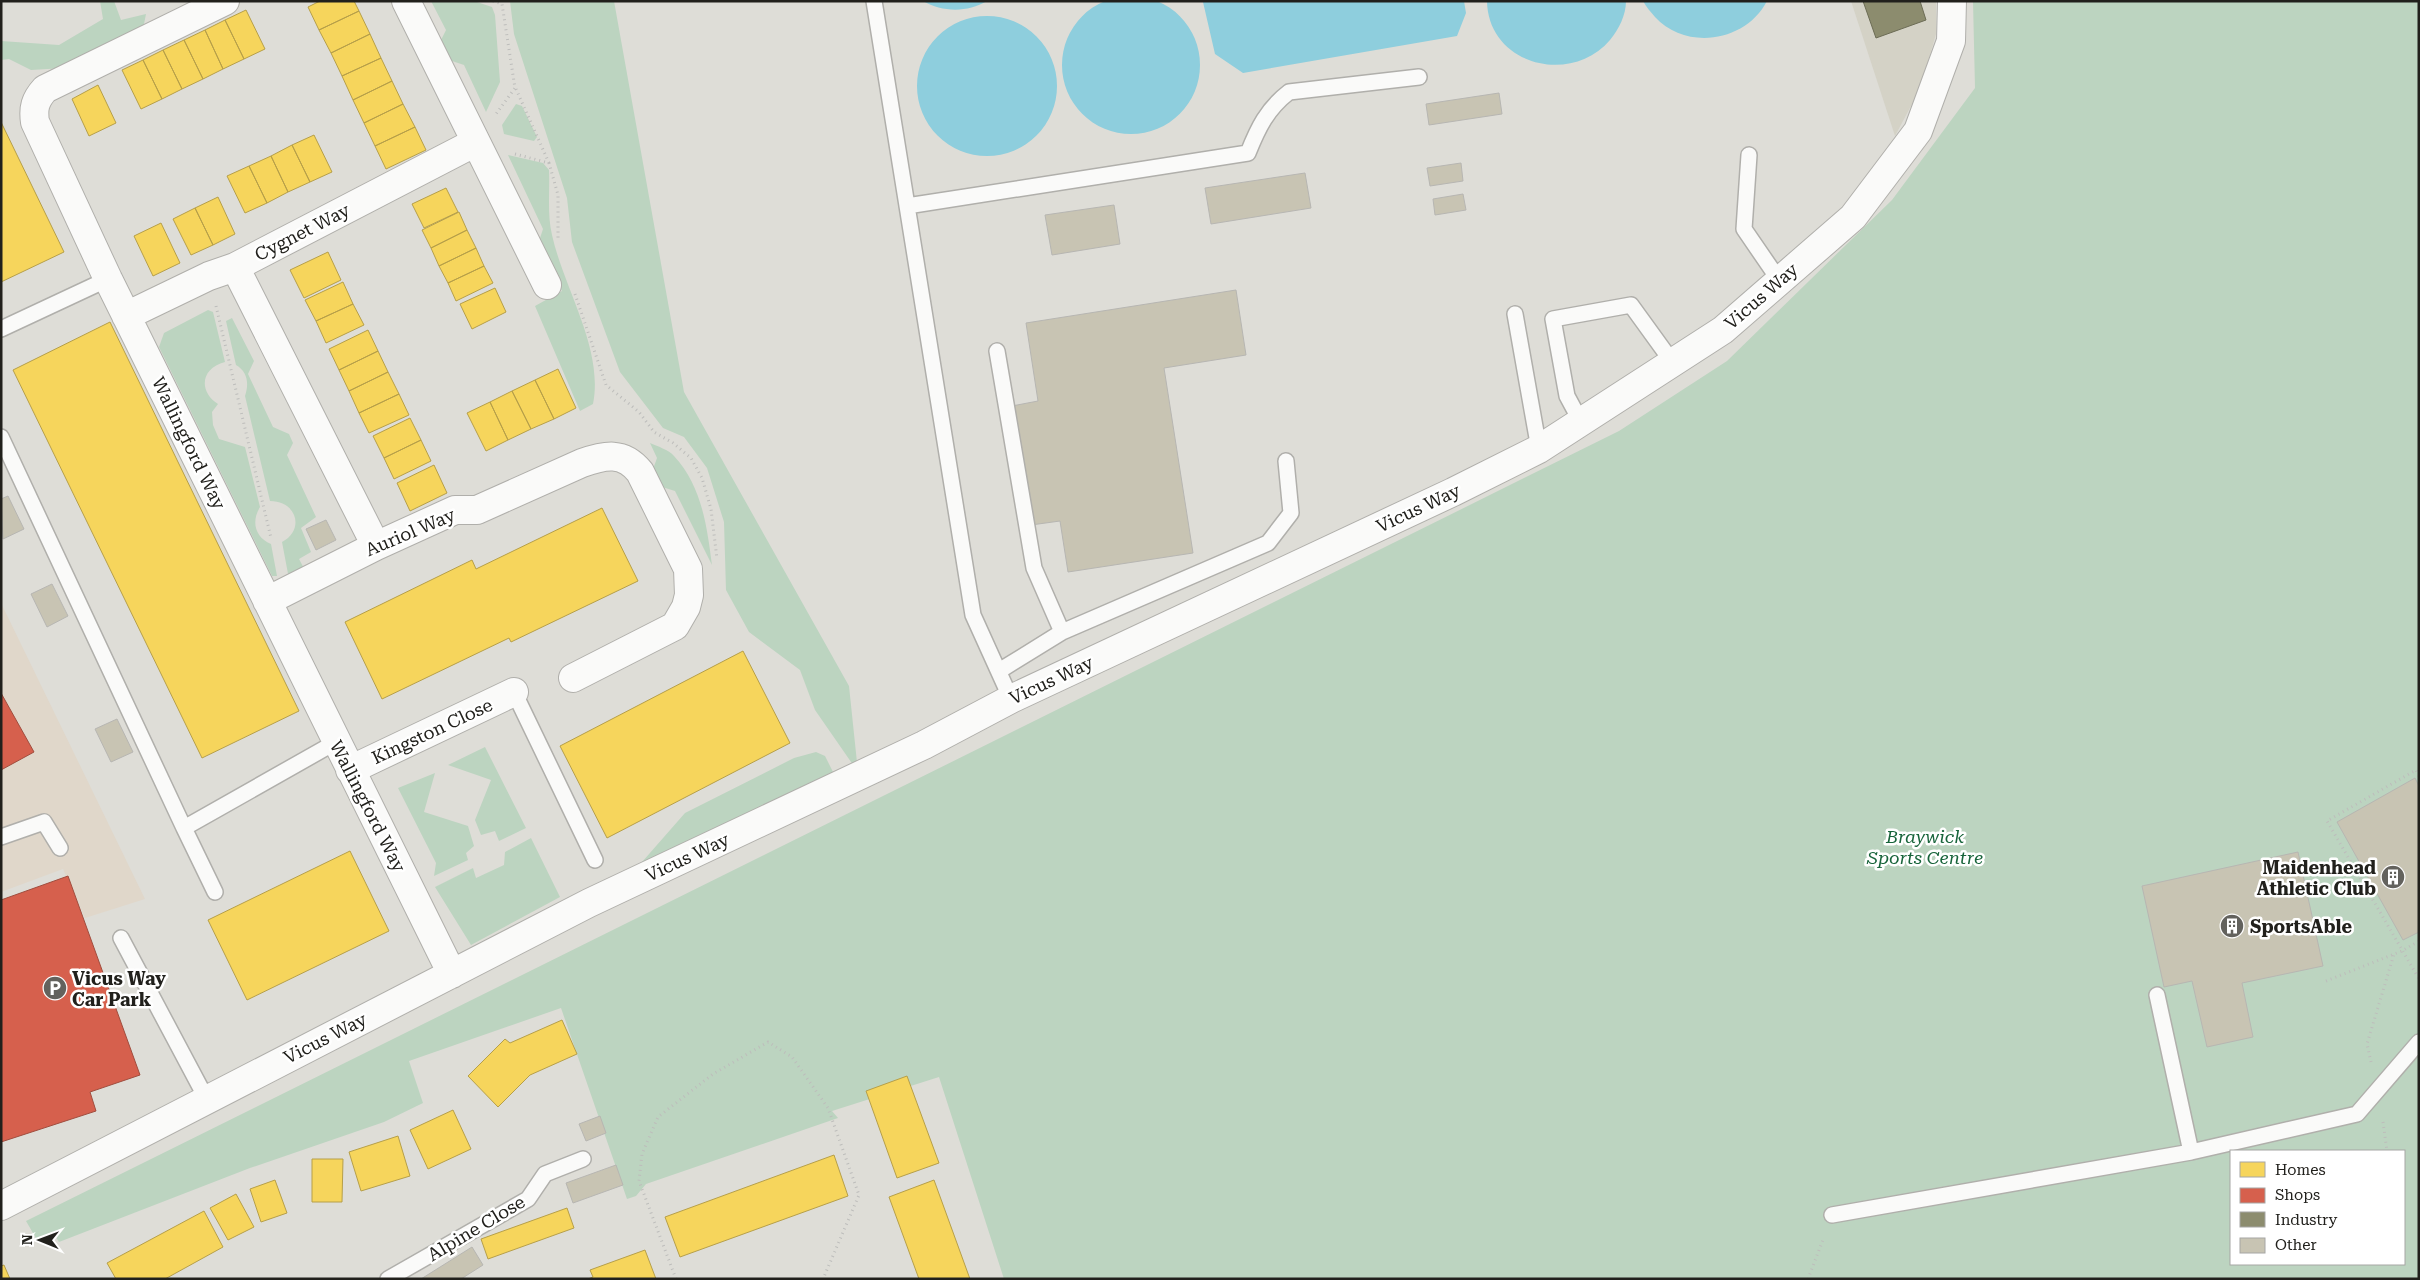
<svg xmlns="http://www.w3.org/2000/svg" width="2420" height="1280" font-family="'Roboto Serif',serif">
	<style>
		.commercial { fill: #e0d7ca }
		.built { fill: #d4d2c6 }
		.green { fill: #bcd4c0; fill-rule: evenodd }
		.water { fill: #8ecedd }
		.homes { fill: #f6d55c; stroke: #b69f49 }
		.shops { fill: #d6604d; stroke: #a04d3e }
		.industry { fill: #8c8c6e; stroke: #6c6c55 }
		.building { fill: #c8c4b3; stroke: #b7b6b2 }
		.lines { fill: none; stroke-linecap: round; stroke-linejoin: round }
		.service-casing { stroke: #b0afab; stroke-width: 18 }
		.minor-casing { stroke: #b0afab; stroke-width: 30 }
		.path { stroke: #bdbdbb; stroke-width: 3; stroke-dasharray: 1 4; stroke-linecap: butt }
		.service { stroke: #fafaf9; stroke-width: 15 }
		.minor { stroke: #fafaf9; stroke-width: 28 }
		.labels { text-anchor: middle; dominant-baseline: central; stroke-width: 5; stroke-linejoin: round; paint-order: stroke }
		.street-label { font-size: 18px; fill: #21201c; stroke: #fff }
		.park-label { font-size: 18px; font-style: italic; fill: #17643a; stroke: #fff }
		.poi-label { font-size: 18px; font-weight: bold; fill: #21201c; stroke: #fff; text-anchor: start }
	</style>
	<rect width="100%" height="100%" fill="#deddd7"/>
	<!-- commercial -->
	<path class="commercial" d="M1 603 145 899 85 918 63 869 1 892Z"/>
	<!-- built -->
	<path class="built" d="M1851 1H1936V34L1920 89 1895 136Z"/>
	<!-- green -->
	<path class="green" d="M100 1H114L121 20 146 14 143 29 64 68 31 70 9 59 1 60V41L59 45 103 19Z
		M431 1H474L492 7 495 15 500 82 486 112 464 65 446 59 440 42 446 30Z
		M510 1H614L684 392 849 686 858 772 815 710 800 670 749 632 726 590 724 522 707 468 684 437 663 428 620 372 572 242 567 198 514 34Z
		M1973 1H2419V1279H1004L939 1077 832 1111 838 1118 646 1184 636 1196 627 1199 561 1008 409 1061 423 1103 384 1122 250 1168 59 1242 54 1234 37 1240 26 1221 1619 431 1727 361 1892 200 1975 88ZM2231 1151H2404V1264H2231Z
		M516 104 522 106 537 137 534 141 504 134 502 125Z
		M508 155 543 163 549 170C550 191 547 214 552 235 564 289 604 349 593 404L580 411 535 306 562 291 538 244 543 229Z
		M208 310 213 312 225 362C201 368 198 391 218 404L212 412 213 425 219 439 245 447 260 507C251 522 255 537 271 544L277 576H272L159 347 164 333Z
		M232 318 254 361 248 374 273 427 289 434 293 443 287 455 316 517 301 528 311 552 299 559 308 576 289 579 282 542C305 530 297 501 270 501L245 396C249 384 248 372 236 365L226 321Z
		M650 443C657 446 669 450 674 456 702 486 707 527 712 565L675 491 659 486 652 472 657 458Z
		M485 747 526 828 499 841 495 831 481 835 475 820 491 780 448 765Z
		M816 752 825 756 838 782 635 870 685 813 794 758Z
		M435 773 424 812 468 826 474 846 466 853 468 860 434 876 436 863 398 788Z
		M531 838 560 897 471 945 435 887 473 868 476 878 504 865 505 852Z"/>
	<!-- water -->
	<path class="water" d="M1062 65a69 69 0 1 1 138 0a69 69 0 1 1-138 0Z
		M923 1H987C967 13 942 12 923 1Z
		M1464 1 1466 13 1457 36 1243 73 1215 54 1203 2Z
		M1487 1H1626C1626 15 1619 29 1610 40 1571 86 1488 65 1487 1Z
		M1643 1H1767C1746 42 1686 51 1655 17 1651 12 1646 7 1643 1Z
		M917 86a70 70 0 1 1 140 0a70 70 0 1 1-140 0Z"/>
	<!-- homes -->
	<path class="homes" d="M320 1H354L359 11 319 30 308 7Z
		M246 10 265 49 244 59 225 20Z
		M359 11 370 34 331 53 319 30Z
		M225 20 244 59 223 69 205 30Z
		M205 30 223 69 203 79 184 40Z
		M370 34 381 58 342 76 331 53Z
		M184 40 203 79 182 89 163 50Z
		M163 50 182 89 162 99 143 60Z
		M381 58 392 81 353 100 342 76Z
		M143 60 162 99 141 109 122 70Z
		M392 81 403 104 364 123 353 100Z
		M98 85 116 123 89 136 72 99Z
		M403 104 415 127 375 146 364 123Z
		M1 122 64 252 1 282Z
		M415 127 426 150 386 169 375 146Z
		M314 135 332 172 310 182 292 145Z
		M292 145 310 182 288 192 271 156Z
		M271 156 288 192 267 203 249 166Z
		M249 166 267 203 245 213 227 176Z
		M446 188 458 212 424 228 412 204Z
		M218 197 235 234 213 245 195 208Z
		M195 208 213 245 191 255 173 219Z
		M459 212 467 230 431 248 422 230Z
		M161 223 180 263 153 276 134 236Z
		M467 230 476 248 439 266 431 248Z
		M476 248 484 266 448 283 439 266Z
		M328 252 341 280 304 298 290 270Z
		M484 266 493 283 456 301 448 283Z
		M343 282 353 304 316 321 305 300Z
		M495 288 506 312 472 329 460 304Z
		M353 304 364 325 326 343 316 321Z
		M110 322 299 711 202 758 13 370Z
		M368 330 378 351 339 370 329 349Z
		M378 351 388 372 349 391 339 370Z
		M558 369 576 408 554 419 535 380Z
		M388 372 399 394 359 413 349 391Z
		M535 380 554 419 531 429 512 391Z
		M512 391 531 429 508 440 490 402Z
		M399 394 409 415 369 433 359 413Z
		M490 402 508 440 486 451 467 413Z
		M410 418 421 440 384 458 373 436Z
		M421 440 431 461 394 479 384 458Z
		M434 465 447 493 410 511 397 483Z
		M602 508 638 581 511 642 509 638 382 699 345 622 472 560 476 569Z
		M743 651 790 743 607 838 560 746Z
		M350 851 389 931 247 1000 208 920Z
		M562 1020 577 1054 530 1075 498 1107 468 1076 505 1039 510 1043Z
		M907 1076 939 1163 897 1178 866 1091Z
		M453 1110 471 1149 428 1169 410 1130Z
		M398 1136 410 1176 361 1191 349 1152Z
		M834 1155 848 1196 680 1257 665 1217Z
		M312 1159H343L342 1202H312Z
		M275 1180 287 1213 261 1222 250 1189Z
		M934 1180 970 1279H919L889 1197Z
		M236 1194 254 1227 228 1240 210 1208Z
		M567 1208 574 1228 488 1259 481 1239Z
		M204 1211 223 1247 165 1279H116L107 1263Z
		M645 1250 656 1279H588L593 1277 590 1270Z
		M4 1265 10 1279H1V1266Z"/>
	<!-- shops -->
	<path class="shops" d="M1 693 34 752 1 770Z
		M68 876 140 1075 90 1092 96 1111 1 1142V900Z"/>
	<!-- industry -->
	<path class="industry" d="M1863 1H1920L1926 20 1876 38Z"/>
	<!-- building -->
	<path class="building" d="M1499 93 1502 114 1429 125 1426 104Z
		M1461 163 1463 181 1430 186 1427 168Z
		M1305 173 1311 208 1211 224 1205 188Z
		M1463 194 1466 210 1435 215 1433 199Z
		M1114 205 1120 244 1052 255 1045 215Z
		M1236 290 1246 355 1164 368 1193 553 1068 572 1060 521 1031 525 1012 406 1038 401 1026 323Z
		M8 496 24 529 3 539 1 499Z
		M326 520 336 540 316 550 306 529Z
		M52 584 68 616 47 627 31 594Z
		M117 719 133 752 111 762 95 729Z
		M2415 778 2419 786V932L2403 940 2337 822Z
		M2298 852 2323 966 2242 983 2253 1037 2207 1047 2192 981 2164 987 2142 886Z
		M600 1116 606 1133 586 1141 579 1124Z
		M616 1165 623 1185 573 1203 566 1183Z
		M472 1247 483 1265 461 1279H421Z"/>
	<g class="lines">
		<!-- service casing -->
		<g class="service-casing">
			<path id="service" d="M874 1 973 615 1011 699
				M1749 155 1744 229 1779 280
				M907 206 1248 153C1258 128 1267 109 1289 92L1419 77
				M1515 314 1539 449
				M1 329 108 279
				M997 351 1034 568 1062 632
				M1581 422 1567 396 1553 319 1631 305 1673 363
				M1 437 184 828 336 742
				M999 671 1062 632 1268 543 1291 513 1286 461
				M514 692 595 860
				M184 828 215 892
				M1 837 44 822 60 848
				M121 938 206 1098
				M2157 995 2191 1152 2357 1114 2419 1042
				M1832 1215 2191 1152
				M388 1279 528 1199 545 1174 583 1159"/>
		</g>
		<!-- minor casing -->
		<g class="minor-casing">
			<path id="minor" d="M225 1 45 89C35 100 33 108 35 122L108 279 452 974
				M406 1 547 285
				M235 267 376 546
				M126 316 209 276 235 267 474 143
				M267 601 376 546 455 510H477L582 463C605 455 623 451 640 472L688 569 689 595 686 607 675 626 573 678
				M350 770 514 692
				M1 1206 589 903 924 745 1011 699 1453 492 1539 449 1723 330 1853 217 1918 131 1951 41 1952 1"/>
		</g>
		<!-- path -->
		<path class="path" d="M493 1 502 4 515 88 496 114
			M516 89 549 163
			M515 154 549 163 558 195V238
			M575 294 606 385 639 412 654 432 673 443 691 458 702 478 711 509 717 559
			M216 306 271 538
			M2419 776 2416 770 2327 821 2419 979
			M2326 981 2402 951 2419 941
			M2371 1062 2367 1044 2394 954
			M2383 1122 2387 1151
			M676 1279 639 1181 642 1154 658 1117 713 1074 768 1042 792 1057 828 1108 859 1195 823 1279
			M1808 1279 1824 1237"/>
		<!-- service -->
		<use href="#service" class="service"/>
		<!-- minor -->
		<use href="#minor" class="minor"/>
	</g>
	<!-- icons -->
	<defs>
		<g id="building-disc" transform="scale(1.25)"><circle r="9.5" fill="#63625d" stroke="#fff"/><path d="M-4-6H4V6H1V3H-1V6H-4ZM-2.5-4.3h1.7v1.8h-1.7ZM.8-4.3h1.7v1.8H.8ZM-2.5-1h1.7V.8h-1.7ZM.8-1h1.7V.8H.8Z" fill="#fff"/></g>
		<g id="parking-disc" transform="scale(1.25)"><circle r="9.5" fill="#63625d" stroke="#fff"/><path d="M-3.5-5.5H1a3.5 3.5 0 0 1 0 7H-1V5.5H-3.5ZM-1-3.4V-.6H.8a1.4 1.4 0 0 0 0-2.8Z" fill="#fff"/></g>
	</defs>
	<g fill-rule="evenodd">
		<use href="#building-disc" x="2393" y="877"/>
		<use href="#building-disc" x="2232" y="926"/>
		<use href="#parking-disc" x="55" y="988"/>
	</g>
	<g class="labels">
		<!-- street labels -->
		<g class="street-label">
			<text transform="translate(302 232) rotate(-27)">Cygnet Way</text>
			<text transform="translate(1761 296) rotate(-41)">Vicus Way</text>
			<text transform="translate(189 443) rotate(64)">Wallingford Way</text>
			<text transform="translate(1418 508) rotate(-25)">Vicus Way</text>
			<text transform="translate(410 532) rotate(-23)">Auriol Way</text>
			<text transform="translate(1051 680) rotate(-25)">Vicus Way</text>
			<text transform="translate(432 731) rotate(-25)">Kingston Close</text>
			<text transform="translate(368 806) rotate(63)">Wallingford Way</text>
			<text transform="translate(687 857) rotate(-25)">Vicus Way</text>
			<text transform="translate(325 1038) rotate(-27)">Vicus Way</text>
			<text transform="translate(476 1228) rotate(-31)">Alpine Close</text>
		</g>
		<!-- park labels -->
		<g class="park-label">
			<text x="1925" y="836">Braywick<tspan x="1925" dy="21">Sports Centre</tspan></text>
		</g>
		<!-- poi labels -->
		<g class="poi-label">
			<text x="2376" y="867" text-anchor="end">Maidenhead<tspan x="2376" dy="21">Athletic Club</tspan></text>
			<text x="2250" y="926">SportsAble</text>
			<text x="72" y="978">Vicus Way<tspan x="72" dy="21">Car Park</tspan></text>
		</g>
	</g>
	<!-- border -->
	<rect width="2420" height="1280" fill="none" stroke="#21201c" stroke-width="5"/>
	<!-- legend -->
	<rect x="2230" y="1150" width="175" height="115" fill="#ffffff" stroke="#a6a6a4"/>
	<rect x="2240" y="1162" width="25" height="15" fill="#f6d55c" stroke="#a6a6a4"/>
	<text x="2275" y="1175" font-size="15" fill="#21201c">Homes</text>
	<rect x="2240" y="1188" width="25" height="15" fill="#d6604d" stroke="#a6a6a4"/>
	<text x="2275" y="1200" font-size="15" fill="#21201c">Shops</text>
	<rect x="2240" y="1212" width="25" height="15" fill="#8c8c6e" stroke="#a6a6a4"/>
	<text x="2275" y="1225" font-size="15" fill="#21201c">Industry</text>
	<rect x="2240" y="1238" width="25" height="15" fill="#c8c4b3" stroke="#a6a6a4"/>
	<text x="2275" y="1250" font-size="15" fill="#21201c">Other</text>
	<!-- north arrow -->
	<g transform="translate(40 1240) rotate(271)" stroke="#ffffff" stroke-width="4" paint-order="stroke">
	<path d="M0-4L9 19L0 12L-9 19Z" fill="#21201c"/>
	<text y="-8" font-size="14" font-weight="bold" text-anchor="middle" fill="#21201c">N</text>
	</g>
</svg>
